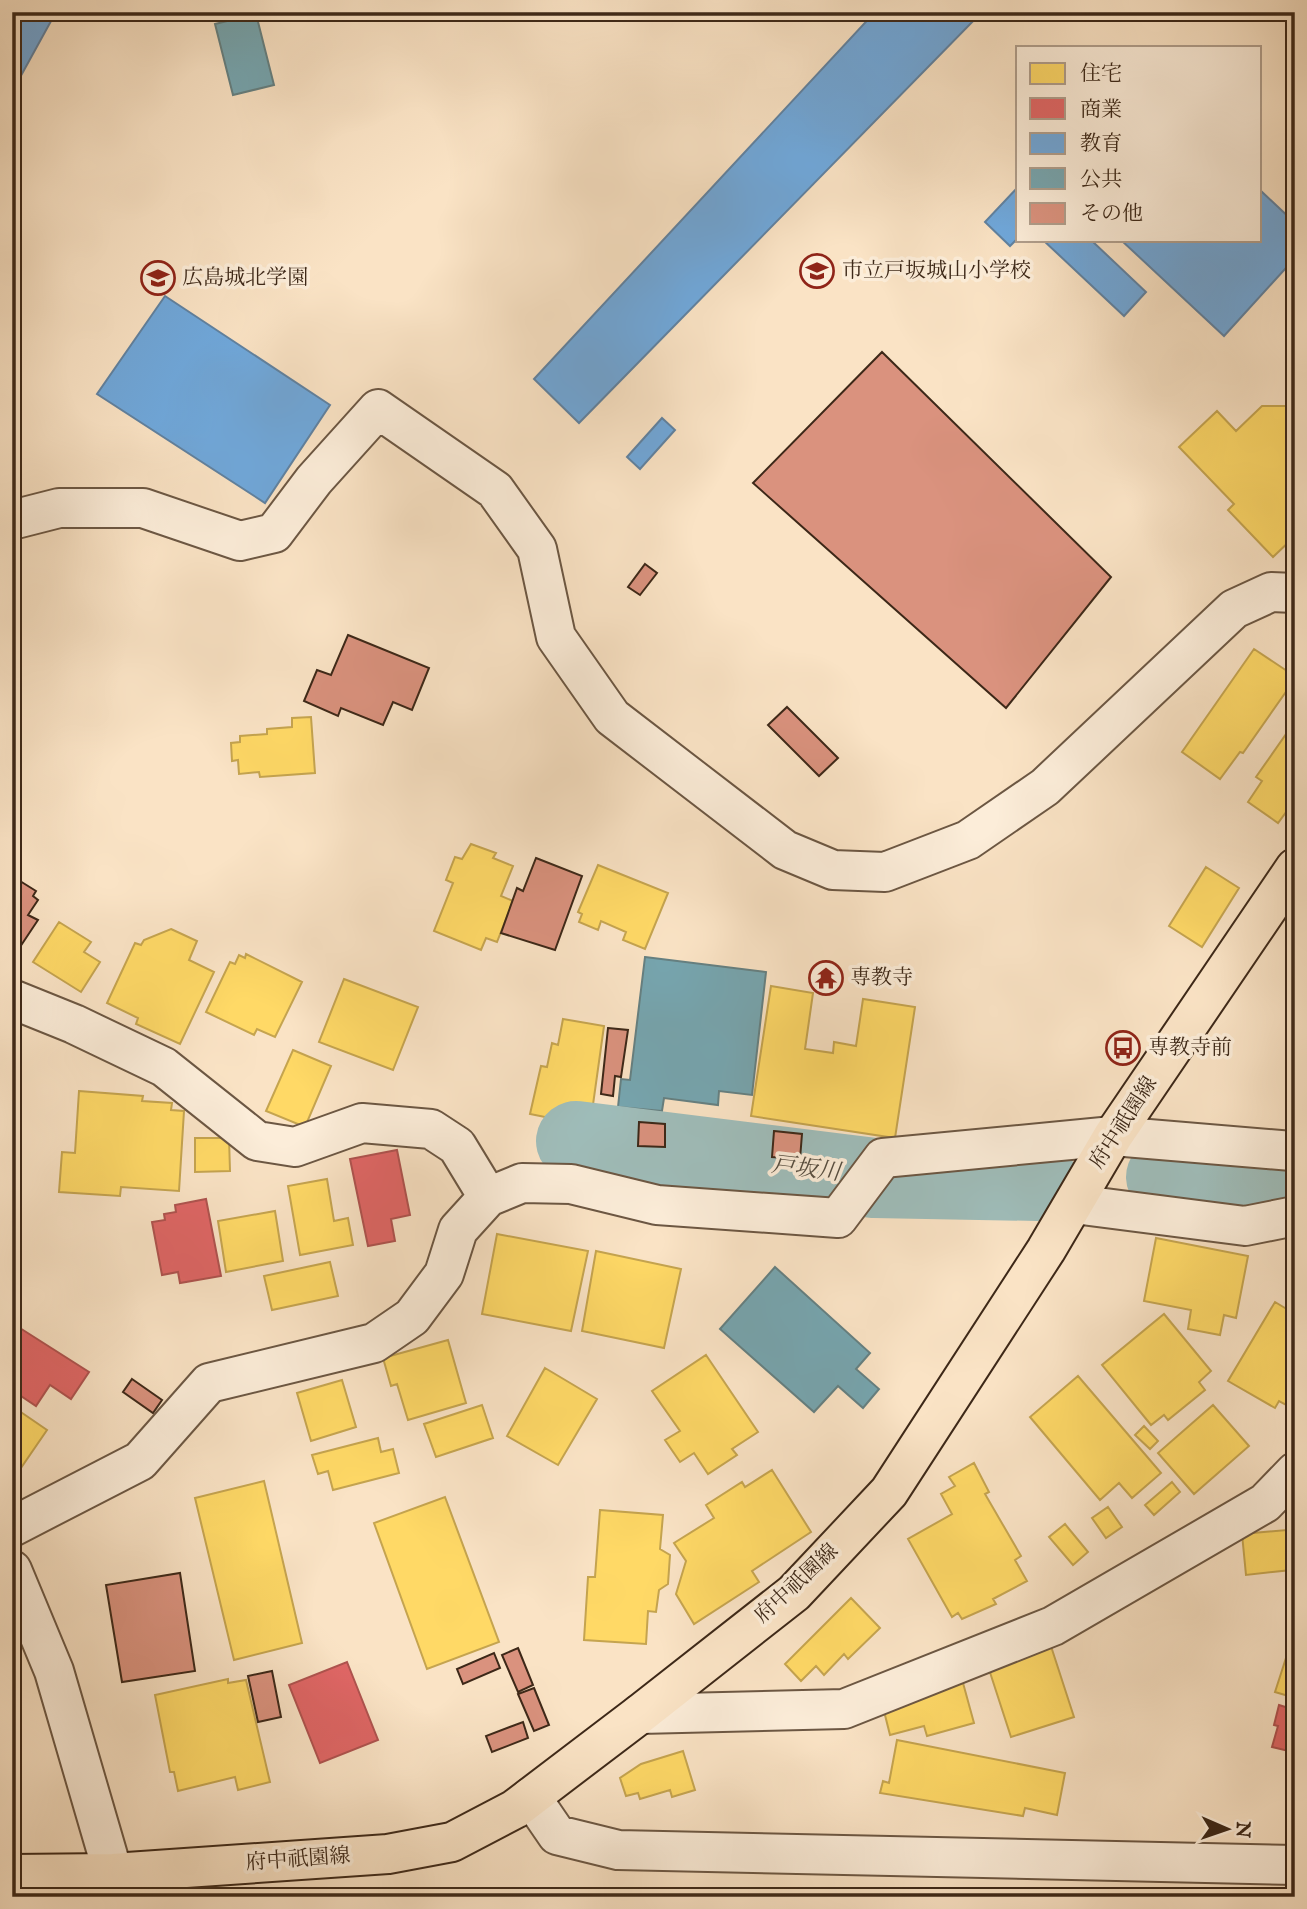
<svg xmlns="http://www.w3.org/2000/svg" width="1307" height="1909" font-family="'IM FELL English','Noto Serif JP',serif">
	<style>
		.homes { fill: #ffd966; stroke: #c5a44f; stroke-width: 2 }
		.shops { fill: #e06666; stroke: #af534f; stroke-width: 2 }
		.schools { fill: #6fa8dc; stroke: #6082a1; stroke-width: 2 }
		.public { fill: #76a5af; stroke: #658082; stroke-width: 2 }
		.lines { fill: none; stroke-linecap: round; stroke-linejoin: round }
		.river { stroke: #9fbdba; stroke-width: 80 }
		.building { fill: #da927e; stroke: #3d2818; stroke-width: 2 }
		.minor-casing { stroke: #6c5743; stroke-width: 42 }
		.major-casing { stroke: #3d2818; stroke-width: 42 }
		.minor { stroke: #fcedd9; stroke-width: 38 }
		.major { stroke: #fae3c5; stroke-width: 38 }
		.labels { text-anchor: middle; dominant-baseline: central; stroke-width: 7; stroke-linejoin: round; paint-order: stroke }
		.poi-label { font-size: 21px; fill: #3d2818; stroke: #fcedd9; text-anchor: start }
		.street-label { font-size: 21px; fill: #3d2818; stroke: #fcedd9 }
		.water-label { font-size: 23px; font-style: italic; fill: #564d40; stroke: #fcedd9 }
	</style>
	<rect width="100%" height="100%" fill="#fae3c5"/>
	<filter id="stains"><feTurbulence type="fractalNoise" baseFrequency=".00286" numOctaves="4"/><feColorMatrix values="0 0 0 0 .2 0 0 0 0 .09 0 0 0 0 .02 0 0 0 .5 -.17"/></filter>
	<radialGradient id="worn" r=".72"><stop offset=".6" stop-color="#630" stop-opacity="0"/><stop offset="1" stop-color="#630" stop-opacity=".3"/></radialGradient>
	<!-- homes -->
	<path class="homes" d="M1262 406H1295V536L1273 557 1228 510 1234 504 1179 447 1217 411 1236 431Z
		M1254 649 1287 671 1290 667 1295 670V679L1243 753 1240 752 1220 779 1182 752Z
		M311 717 315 773 260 777 259 772 239 774 238 760 232 761 231 743 240 742V736L267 734V729L292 727V718Z
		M1291 727 1295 730V771L1289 779 1295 783V800L1278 823 1248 802 1262 781 1256 777Z
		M471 844 496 853 493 858 513 866 501 896 513 901 497 942 486 938 481 950 434 931 453 883 446 880 455 857 462 859Z
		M598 865 668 893 645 949 623 940 626 932 601 921 598 930 579 922 582 914 578 912Z
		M1206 867 1239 888 1202 947 1169 926Z
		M59 922 91 942 84 952 100 962 81 992 33 962Z
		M171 929 197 941 189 960 214 972 180 1044 136 1024 138 1018 107 1003 135 943 141 945 144 940Z
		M246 954 302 982 275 1037 257 1029 254 1035 206 1012 230 962 235 964 239 955 245 958Z
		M344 979 418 1007 393 1070 319 1042Z
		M771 986 813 993 805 1049 833 1053 834 1042 856 1046 863 999 915 1007 895 1138 751 1116Z
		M563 1019 604 1026 590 1126 530 1114 541 1066 547 1067 552 1043 558 1045Z
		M293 1050 331 1066 305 1127 266 1111Z
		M79 1091 143 1096 142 1101 172 1103 171 1110 184 1111 179 1191 121 1187 120 1196 59 1192 62 1152 75 1153Z
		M195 1138H229L230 1171 195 1172Z
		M327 1179 334 1221 348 1218 353 1245 300 1255 288 1186Z
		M275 1211 283 1261 226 1272 218 1221Z
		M497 1234 588 1251 571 1331 482 1314Z
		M1156 1238 1248 1256 1236 1318 1224 1315 1220 1335 1188 1329 1191 1310 1144 1301Z
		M596 1251 681 1269 664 1348 582 1331Z
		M330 1262 338 1296 272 1310 264 1276Z
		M1275 1302 1295 1314V1400L1290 1407 1279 1401 1275 1408 1228 1381Z
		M1164 1314 1211 1371 1199 1382 1205 1390 1168 1420 1164 1415 1151 1425 1102 1365Z
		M448 1340 466 1403 408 1420 397 1384 391 1386 383 1358Z
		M706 1355 758 1432 732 1449 737 1455 708 1474 694 1453 680 1462 665 1440 680 1431 652 1391Z
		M545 1368 597 1399 558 1465 507 1436Z
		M1078 1376 1161 1473 1132 1498 1119 1483 1100 1500 1030 1417Z
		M342 1380 356 1427 311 1441 297 1393Z
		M482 1405 493 1438 436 1457 424 1424Z
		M1213 1405 1249 1446 1194 1494 1158 1453Z
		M12 1406 47 1430 12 1481Z
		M1144 1426 1158 1441 1150 1449 1135 1435Z
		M378 1438 381 1452 393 1449 399 1473 333 1490 328 1471 318 1474 312 1455Z
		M974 1463 989 1492 985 1494 1021 1556 1015 1560 1027 1581 993 1599 996 1604 962 1619 958 1613 952 1617 908 1539 952 1514 941 1494 955 1486 949 1477Z
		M772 1470 811 1532 752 1571 759 1582 694 1624 676 1594 686 1561 674 1543 714 1518 706 1505 742 1482 745 1487Z
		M264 1481 302 1643 234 1660 195 1498Z
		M1172 1482 1180 1492 1154 1515 1145 1505Z
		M445 1497 499 1642 427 1669 374 1523Z
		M1108 1507 1122 1527 1106 1538 1092 1518Z
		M600 1510 663 1515 660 1549 670 1555 668 1584 659 1590 656 1612 648 1611 646 1644 584 1640 588 1577H595Z
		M1065 1524 1088 1552 1073 1565 1049 1537Z
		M1287 1530 1291 1570 1246 1575 1242 1534Z
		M851 1598 880 1628 848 1659 844 1654 824 1675 816 1666 801 1681 785 1664Z
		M1294 1633 1295 1634V1698L1275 1692Z
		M1048 1637 1074 1717 1011 1737 985 1657Z
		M960 1672 974 1723 927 1736 924 1726 890 1735 882 1703Z
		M228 1679V1683L246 1680 270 1782 238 1790 235 1777 178 1791 174 1772H170L155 1695Z
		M897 1740 1065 1773 1057 1815 1025 1808 1023 1816 880 1793 883 1781 889 1783Z
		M683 1751 695 1790 672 1797 670 1790 640 1799 638 1793 626 1796 620 1778 641 1764Z"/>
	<!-- shops -->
	<path class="shops" d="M397 1150 410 1215 391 1219 395 1241 368 1246 350 1159Z
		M206 1199 221 1276 180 1283 178 1272 162 1275 152 1222 165 1220 164 1214 176 1212 175 1205Z
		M12 1323 89 1372 71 1399 50 1385 36 1406 12 1390Z
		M347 1662 378 1740 320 1763 289 1685Z
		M1279 1705 1295 1710 1293 1752 1272 1747 1278 1726 1274 1725Z"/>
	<!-- schools -->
	<path class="schools" d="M12 12H56L12 92Z
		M875 12H982L579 423 534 379Z
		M1018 187V238L1010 246 985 222Z
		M1260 190 1295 223V258L1224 336 1121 240H1260Z
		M1043 240H1091L1146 292 1124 316Z
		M165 296 330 405 265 503 97 394Z
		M662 418 675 430 640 469 627 457Z"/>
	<!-- public -->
	<path class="public" d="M256 14 274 85 233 95 215 24Z
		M645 957 766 972 752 1095 719 1091 718 1105 664 1098 662 1111 618 1107 621 1079 630 1080Z
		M775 1267 870 1353 856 1369 879 1389 863 1408 838 1386 814 1412 720 1329Z"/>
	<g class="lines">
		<!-- river -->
		<path class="river" d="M576 1141 874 1178 1038 1181
			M1166 1177 1295 1172"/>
	</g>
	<!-- building -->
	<path class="building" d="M882 352 1111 577 1006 708 753 483Z
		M645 564 657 573 640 595 628 587Z
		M348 635 429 668 412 710 393 702 383 725 341 708 338 716 304 701 317 670 331 675Z
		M787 707 838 758 819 776 768 725Z
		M536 858 582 876 555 950 501 933 517 888 523 891Z
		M12 876 36 891 33 896 38 900 28 915 38 920 12 959Z
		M608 1028 628 1030 621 1077 615 1076 613 1096 601 1094Z
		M639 1122 665 1124V1147L638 1146Z
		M774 1131 802 1134 800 1159 772 1157Z
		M132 1379 162 1400 153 1413 123 1392Z
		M180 1573 195 1671 122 1682 106 1585Z
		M518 1648 533 1685 518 1692 502 1655Z
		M494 1653 500 1668 463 1684 457 1669Z
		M272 1671 281 1717 258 1722 248 1676Z
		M534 1688 549 1725 534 1731 518 1694Z
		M523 1722 528 1738 492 1752 486 1736Z"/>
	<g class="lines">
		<!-- minor casing -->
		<g class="minor-casing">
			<path id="minor" d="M12 520 59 508H143L240 541 274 533 314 480 378 409 495 490 537 549 556 637 612 717 785 850 833 870 885 872 968 840 1045 787 1234 609 1271 592 1295 593
				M12 999 74 1024 164 1067 257 1141 295 1147 362 1123 431 1129 457 1146 488 1197
				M1074 1204 1245 1226 1295 1216
				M12 1527 140 1461 209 1383 374 1343 412 1317 444 1274 458 1230 488 1197 522 1183 571 1184 657 1205 838 1218 883 1158 1113 1136 1292 1151 1295 1153
				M12 1570 54 1671 113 1873V1897
				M640 1714 844 1709 1053 1626 1265 1503 1295 1472
				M531 1797 557 1835 618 1850 1295 1865"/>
		</g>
		<!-- major casing -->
		<g class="major-casing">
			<path id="major" d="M12 1874 113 1873 388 1854 452 1842 515 1809 640 1714 794 1593 889 1492 1046 1250 1113 1136 1295 868"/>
		</g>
		<!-- minor -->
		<use href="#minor" class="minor"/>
		<!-- major -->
		<use href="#major" class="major"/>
	</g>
	<!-- icons -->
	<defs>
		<g id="school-ring" transform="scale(1.75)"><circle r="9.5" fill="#fcedd9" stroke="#8f2418" stroke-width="1.5"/><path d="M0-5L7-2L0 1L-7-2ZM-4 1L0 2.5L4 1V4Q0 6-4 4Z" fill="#8f2418"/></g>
		<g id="temple-ring" transform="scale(1.75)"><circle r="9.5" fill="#fcedd9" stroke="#8f2418" stroke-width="1.5"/><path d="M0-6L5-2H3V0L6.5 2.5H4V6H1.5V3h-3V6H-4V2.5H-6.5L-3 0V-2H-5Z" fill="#8f2418"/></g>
		<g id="bus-ring" transform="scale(1.75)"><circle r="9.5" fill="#fcedd9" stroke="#8f2418" stroke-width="1.5"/><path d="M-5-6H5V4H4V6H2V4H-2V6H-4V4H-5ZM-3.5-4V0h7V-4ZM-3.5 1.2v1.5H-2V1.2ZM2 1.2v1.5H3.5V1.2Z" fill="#8f2418"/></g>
	</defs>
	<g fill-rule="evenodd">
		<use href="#school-ring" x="817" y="271"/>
		<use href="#school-ring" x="158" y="278"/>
		<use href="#temple-ring" x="826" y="978"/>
		<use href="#bus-ring" x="1123" y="1048"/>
	</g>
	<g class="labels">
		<!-- poi labels -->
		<g class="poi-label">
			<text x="842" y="271">市立戸坂城山小学校</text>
			<text x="182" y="278">広島城北学園</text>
			<text x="850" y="978">専教寺</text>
			<text x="1148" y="1048">専教寺前</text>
		</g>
		<!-- street labels -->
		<g class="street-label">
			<text transform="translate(1124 1123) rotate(-57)">府中祇園線</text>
			<text transform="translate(797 1584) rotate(-43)">府中祇園線</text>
			<text transform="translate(298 1860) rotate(-4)">府中祇園線</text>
		</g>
		<!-- water labels -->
		<g class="water-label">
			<text transform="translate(806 1169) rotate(7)">戸坂川</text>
		</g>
	</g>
	<!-- margin -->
	<rect width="1307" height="1909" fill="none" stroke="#fae3c5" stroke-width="42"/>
	<rect x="14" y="14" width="1279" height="1881" fill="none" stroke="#3d2818" stroke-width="3.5"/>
	<rect x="21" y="21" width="1265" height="1867" fill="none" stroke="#3d2818" stroke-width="2"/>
	<!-- legend -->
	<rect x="1016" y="46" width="245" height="196" fill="#fcedd9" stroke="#b09e8c" stroke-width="2"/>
	<rect x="1030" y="63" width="35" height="21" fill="#ffd966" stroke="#b09e8c" stroke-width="2"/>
	<text x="1080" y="80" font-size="21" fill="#3d2818">住宅</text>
	<rect x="1030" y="98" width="35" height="21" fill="#e06666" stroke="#b09e8c" stroke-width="2"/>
	<text x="1080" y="116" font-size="21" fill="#3d2818">商業</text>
	<rect x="1030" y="133" width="35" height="21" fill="#6fa8dc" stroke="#b09e8c" stroke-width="2"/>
	<text x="1080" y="150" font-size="21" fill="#3d2818">教育</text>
	<rect x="1030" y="168" width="35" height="21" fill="#76a5af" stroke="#b09e8c" stroke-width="2"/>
	<text x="1080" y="186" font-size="21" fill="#3d2818">公共</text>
	<rect x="1030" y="203" width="35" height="21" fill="#da927e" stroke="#b09e8c" stroke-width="2"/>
	<text x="1080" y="220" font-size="21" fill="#3d2818">その他</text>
	<!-- north arrow -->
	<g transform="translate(1227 1829) rotate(92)" stroke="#fcedd9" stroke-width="5" paint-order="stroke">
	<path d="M0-5L12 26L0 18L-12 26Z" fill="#3d2818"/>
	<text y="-10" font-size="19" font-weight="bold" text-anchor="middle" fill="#3d2818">N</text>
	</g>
	<rect width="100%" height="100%" filter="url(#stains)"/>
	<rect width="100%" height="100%" fill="url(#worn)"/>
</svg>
